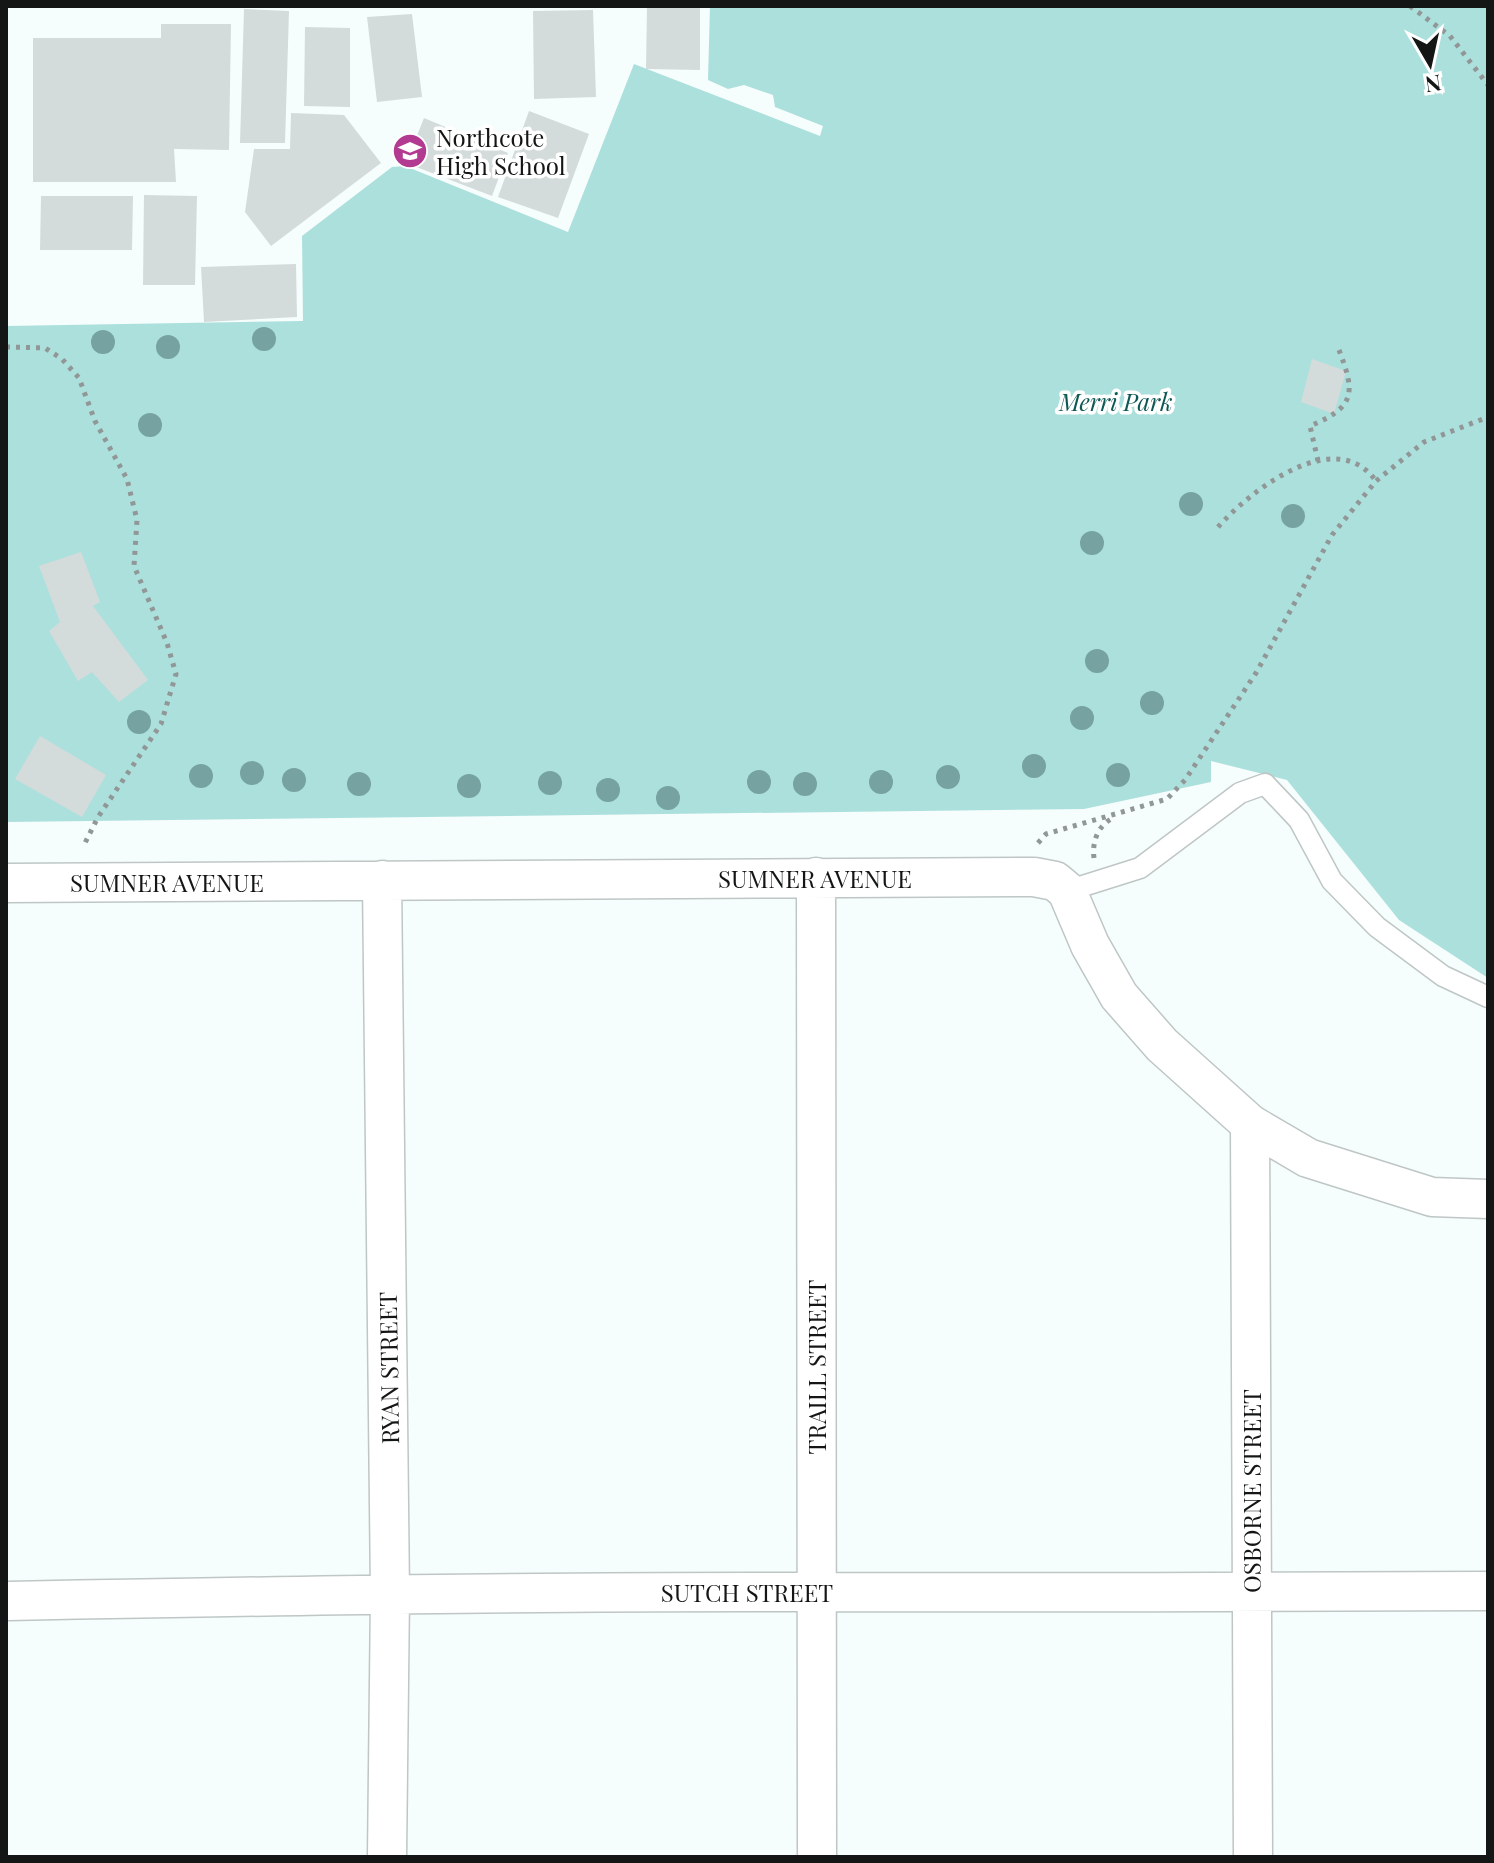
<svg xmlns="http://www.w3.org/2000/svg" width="1494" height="1863" font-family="'Playfair Display',serif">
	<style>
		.green { fill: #ace0dc }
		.building { fill: #d4dbdb }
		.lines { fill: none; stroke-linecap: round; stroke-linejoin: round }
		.lane-casing { stroke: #bfc6c6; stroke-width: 23 }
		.street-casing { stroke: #bfc6c6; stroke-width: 41 }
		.path { stroke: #919696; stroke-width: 5; stroke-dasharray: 4 6; stroke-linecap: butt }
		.lane { stroke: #fff; stroke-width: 20 }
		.street { stroke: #fff; stroke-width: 38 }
		.tree { fill: #76a2a1 }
		.labels { text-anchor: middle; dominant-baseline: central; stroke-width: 7; stroke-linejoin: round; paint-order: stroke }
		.poi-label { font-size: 24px; fill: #141616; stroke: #fff; text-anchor: start }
		.park-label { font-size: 24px; font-style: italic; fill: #0d5855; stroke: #fff }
		.street-label { font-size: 24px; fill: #141616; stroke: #fff }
	</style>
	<rect width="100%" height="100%" fill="#f6fdfd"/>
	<!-- green -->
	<path class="green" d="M710 6H1488V978L1399 920 1287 780 1211 761V782L1084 809 6 822V326L303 321 302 236 392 167 405 166 568 232 634 64 820 136 823 126 775 107 773 95 744 85 728 89 708 80Z"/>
	<!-- building -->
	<path class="building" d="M647 6H700V70L646 69Z
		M244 9 289 11 285 143H240Z
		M593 10 596 97 534 99 533 11Z
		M412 14 422 97 377 102 367 17Z
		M161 24H231L229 150 174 149 176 182H33V38H161Z
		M305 27 350 28V107L304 106Z
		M529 111 589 134 558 218 498 197Z
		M291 113 344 115 381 163 271 246 245 212 254 149H290Z
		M424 118 508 153 492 196 406 163Z
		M144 195 197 196 195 285H143Z
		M41 196H133L132 250H40Z
		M296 264 297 317 204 322 201 267Z
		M1312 359 1346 371 1334 414 1301 402Z
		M81 552 100 602 93 606 148 680 119 702 92 672 78 681 49 631 60 622 39 566Z
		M40 736 106 775 82 817 15 779Z"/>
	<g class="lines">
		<!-- lane casing -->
		<g class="lane-casing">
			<path id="lane" d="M1067 891 1140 868 1240 793 1265 784 1299 820 1332 881 1377 927 1443 976 1488 997"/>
		</g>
		<!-- street casing -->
		<g class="street-casing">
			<path id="street" d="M816 877 817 1857
				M382 880 390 1594 387 1857
				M6 883 1034 877 1055 881 1067 891 1090 945 1119 996 1162 1045 1250 1124 1308 1158 1432 1197 1488 1199
				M1250 1124 1253 1857
				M6 1601C277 1596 547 1591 818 1592 1041 1592 1265 1593 1488 1591"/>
		</g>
		<!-- path -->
		<path class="path" d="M1410 6 1450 36 1488 85
			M6 347 45 348 62 359 79 378 95 421 127 479 137 520 134 566 167 643 176 674 161 724 98 817 83 847
			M1318 461 1310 426C1355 407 1356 394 1339 350
			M1218 527C1250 491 1335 424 1376 481
			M1038 843 1046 834 1167 799 1185 780 1256 673 1332 535 1376 481 1424 442 1488 417
			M1094 858C1092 843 1097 827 1111 819"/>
		<!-- lane -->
		<use href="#lane" class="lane"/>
		<!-- street -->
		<use href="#street" class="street"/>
	</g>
	<!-- trees -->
	<g class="tree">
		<circle cx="264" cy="339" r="12"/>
		<circle cx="103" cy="342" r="12"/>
		<circle cx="168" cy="347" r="12"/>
		<circle cx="150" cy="425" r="12"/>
		<circle cx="1191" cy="504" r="12"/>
		<circle cx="1293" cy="516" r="12"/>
		<circle cx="1092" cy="543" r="12"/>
		<circle cx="1097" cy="661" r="12"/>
		<circle cx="1152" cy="703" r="12"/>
		<circle cx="1082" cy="718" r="12"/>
		<circle cx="139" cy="722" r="12"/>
		<circle cx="1034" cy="766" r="12"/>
		<circle cx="252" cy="773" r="12"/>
		<circle cx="1118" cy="775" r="12"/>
		<circle cx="201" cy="776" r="12"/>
		<circle cx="948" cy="777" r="12"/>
		<circle cx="294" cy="780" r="12"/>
		<circle cx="759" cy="782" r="12"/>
		<circle cx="881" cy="782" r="12"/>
		<circle cx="550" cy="783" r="12"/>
		<circle cx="359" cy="784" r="12"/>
		<circle cx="805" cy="784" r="12"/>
		<circle cx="469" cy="786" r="12"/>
		<circle cx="608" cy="790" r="12"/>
		<circle cx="668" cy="798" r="12"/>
	</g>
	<!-- icons -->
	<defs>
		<g id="school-disc" transform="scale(1.8)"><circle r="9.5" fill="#b23b91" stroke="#fff"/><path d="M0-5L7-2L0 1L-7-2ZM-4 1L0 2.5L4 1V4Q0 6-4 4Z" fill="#fff"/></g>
	</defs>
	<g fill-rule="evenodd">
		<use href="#school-disc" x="410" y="151"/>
	</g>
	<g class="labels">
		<!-- poi labels -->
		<g class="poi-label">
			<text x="436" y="137">Northcote<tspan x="436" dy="28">High School</tspan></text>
		</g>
		<!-- park labels -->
		<g class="park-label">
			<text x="1116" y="401">Merri Park</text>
		</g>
		<!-- street labels -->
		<g class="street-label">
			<text x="815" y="878">SUMNER AVENUE</text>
			<text x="167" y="882">SUMNER AVENUE</text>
			<text transform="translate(816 1367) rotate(-90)">TRAILL STREET</text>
			<text transform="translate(388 1368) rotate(-91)">RYAN STREET</text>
			<text transform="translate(1251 1491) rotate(-90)">OSBORNE STREET</text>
			<text x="747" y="1592">SUTCH STREET</text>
		</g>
	</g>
	<!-- border -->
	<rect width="1494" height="1863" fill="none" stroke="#141616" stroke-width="16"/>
	<!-- north arrow -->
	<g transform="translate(1430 64) rotate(171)" stroke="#ffffff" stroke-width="6" paint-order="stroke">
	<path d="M0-6L14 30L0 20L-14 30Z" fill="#141616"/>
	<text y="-12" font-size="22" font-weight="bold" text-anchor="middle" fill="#141616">N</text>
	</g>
</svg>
